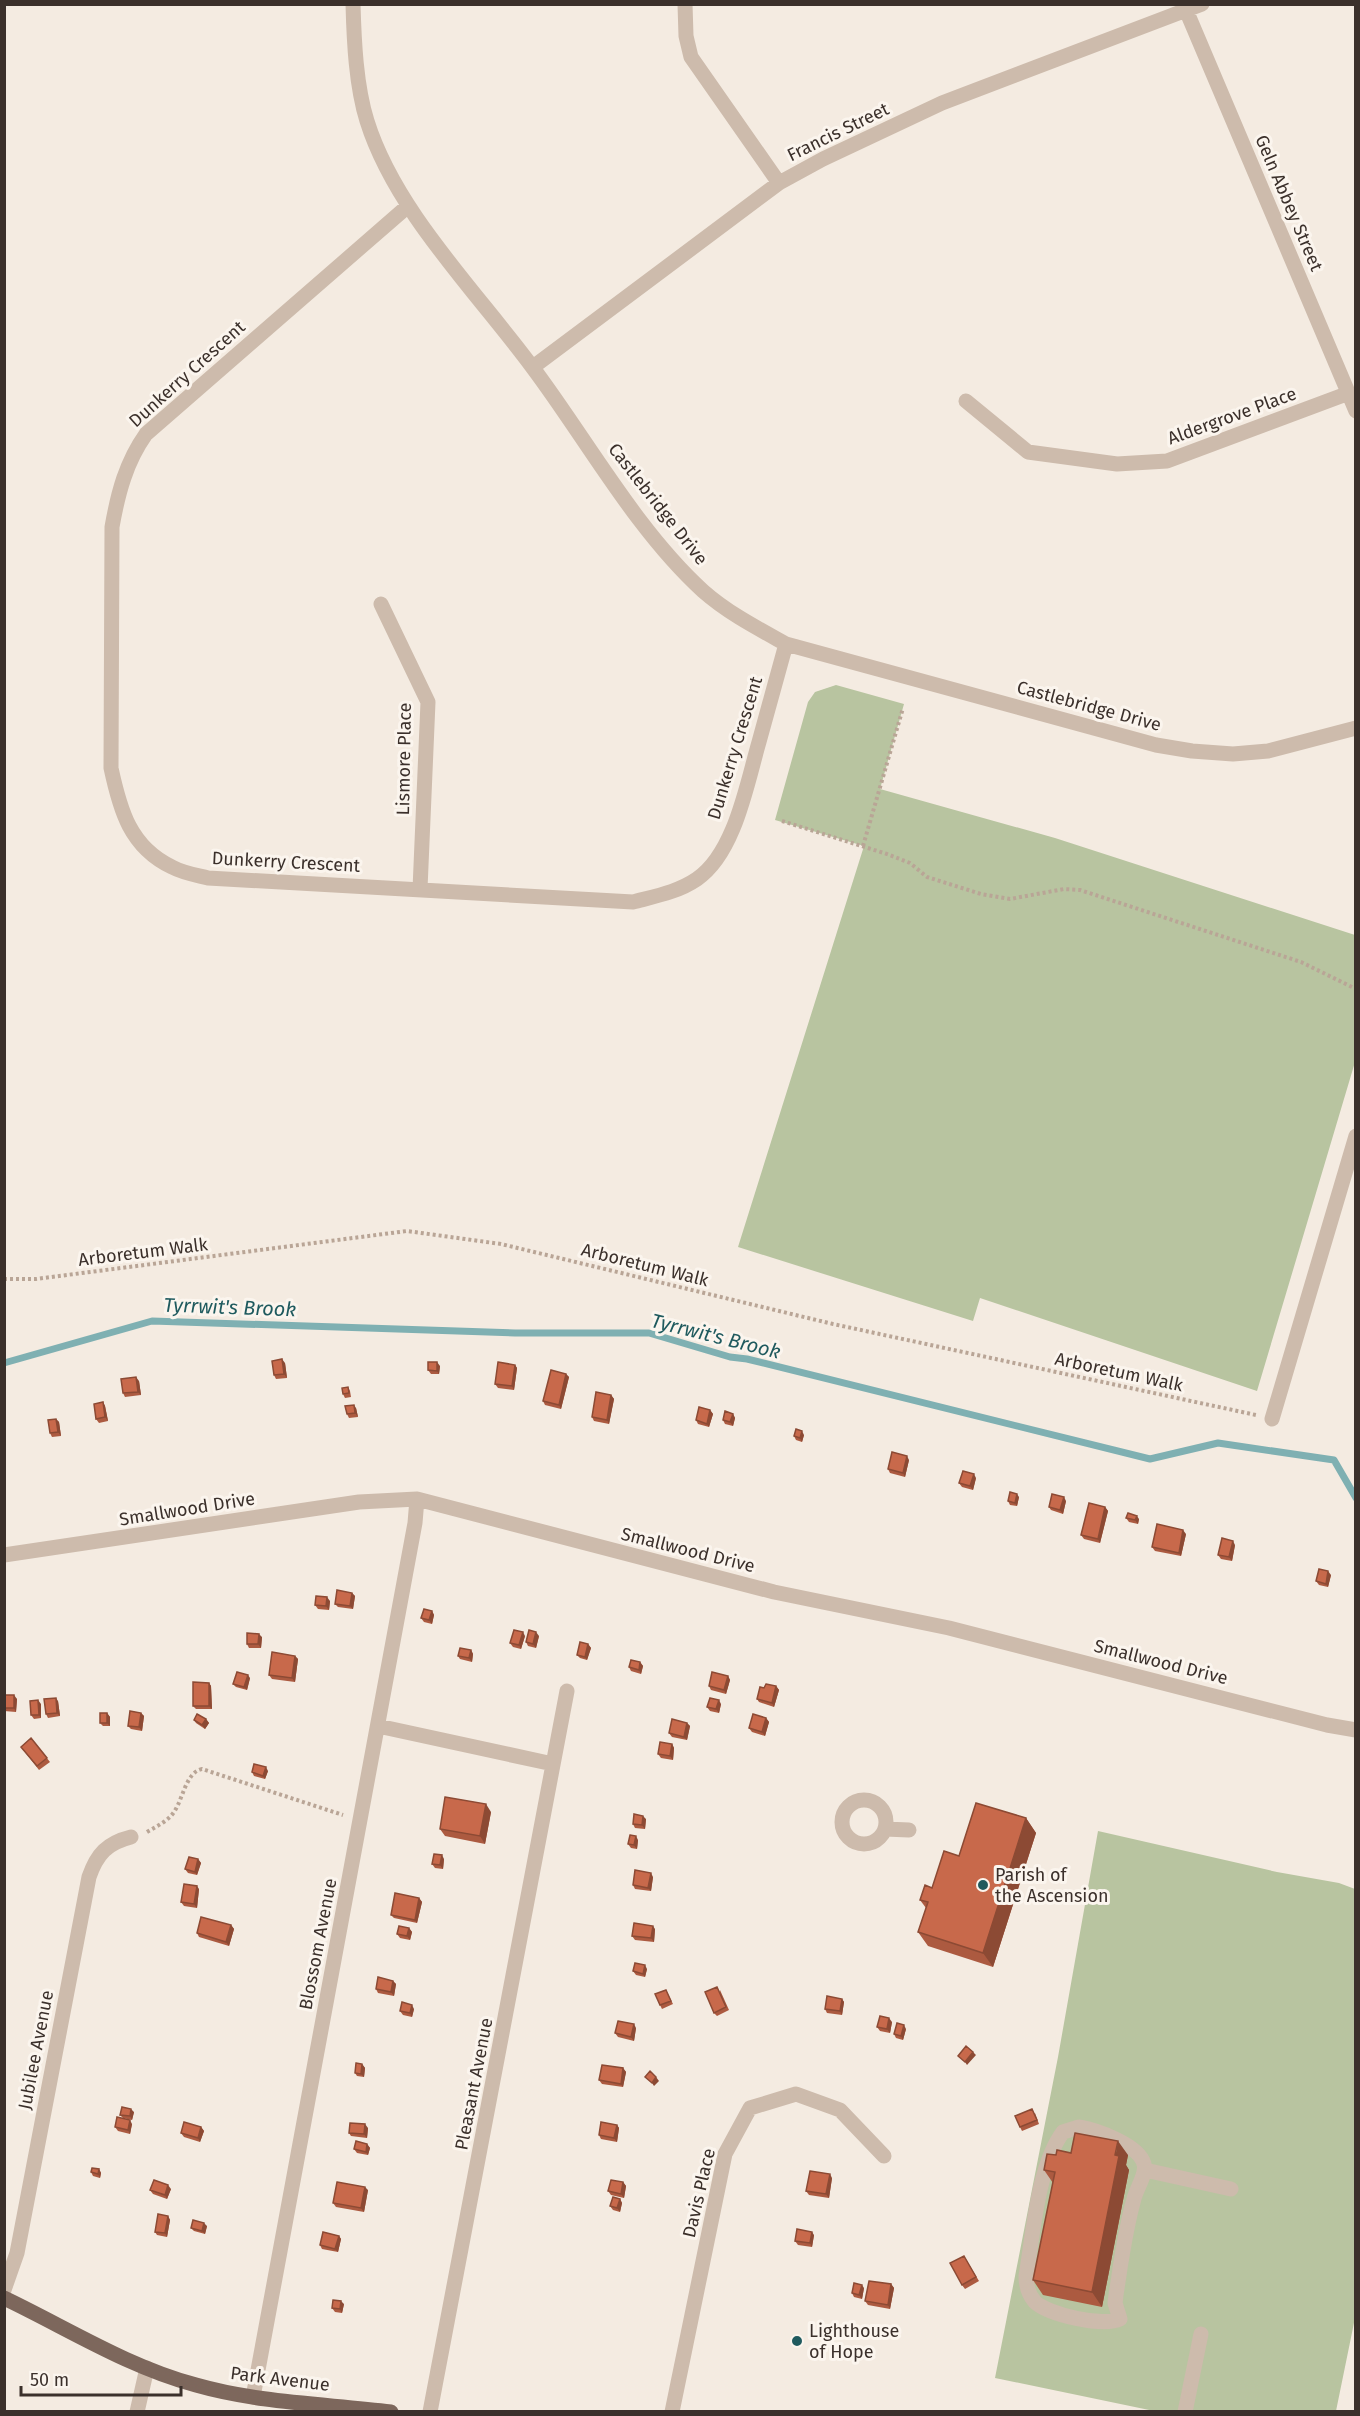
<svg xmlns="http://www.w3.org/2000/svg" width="1360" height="2416" font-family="'Fira Sans',sans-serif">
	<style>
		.green { fill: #b8c4a0 }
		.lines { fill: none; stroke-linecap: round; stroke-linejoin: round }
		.stream { stroke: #7fb0b2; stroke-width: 7 }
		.path { stroke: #b9a596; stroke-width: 4; stroke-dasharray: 3 3; stroke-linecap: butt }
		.minor { stroke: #cdbbac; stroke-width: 15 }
		.major { stroke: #7d675c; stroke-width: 15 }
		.wall { fill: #ac5a40 }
		.shaded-wall { fill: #8c4a34 }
		.building { fill: #c8694b; stroke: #8c4a34; stroke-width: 1.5 }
		.poi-dot { fill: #1f5a5e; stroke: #fbf5ee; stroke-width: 2 }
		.labels { text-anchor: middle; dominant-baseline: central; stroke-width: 6; stroke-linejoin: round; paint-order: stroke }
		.street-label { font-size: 18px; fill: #3b302b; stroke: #fbf5ee }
		.poi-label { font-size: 18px; fill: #3b302b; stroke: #fbf5ee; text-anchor: start }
		.water-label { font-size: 20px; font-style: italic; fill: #1f5a5e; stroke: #fbf5ee }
	</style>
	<rect width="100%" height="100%" fill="#f4ebe1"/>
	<!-- green -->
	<path class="green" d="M836 685 904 704 880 789 1055 838 1355 935V1062L1257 1391 980 1298 973 1321 738 1247 864 846 775 820 808 702 815 692Z
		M1098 1831 1277 1872 1339 1883 1355 1889 1356 2313 1336 2411H1154L995 2378 1058 2057Z"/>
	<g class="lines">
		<!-- stream -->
		<path class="stream" d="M4 1363 152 1321 515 1333H649L730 1357 747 1359 1150 1459 1218 1443 1334 1460 1356 1498"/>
		<!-- path -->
		<path class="path" d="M782 821 887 854 910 863 927 877 981 894 1010 899 1064 889 1080 890 1301 962 1356 989
			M863 846 903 708
			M4 1279H36L407 1231 501 1244 833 1324 1256 1415
			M147 1832C157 1826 168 1821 174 1812 183 1799 186 1772 202 1769L343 1815"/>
		<!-- minor -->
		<path class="minor" d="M353 4C354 41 356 86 367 121 395 211 477 292 533 368 587 440 636 530 703 591 728 613 757 628 786 644L1156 745 1192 751 1233 754 1268 751 1356 728
			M685 4 686 36 691 57 779 183
			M1186 10 1356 411
			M408 206 146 434C126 462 118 493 112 527L111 768C120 810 130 847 172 867 183 873 196 875 208 878L633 902C656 896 678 892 697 879 735 853 747 783 759 742 768 709 777 677 786 644
			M533 367 779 183 823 159 942 103 1202 4
			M966 401 1028 452 1117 464 1167 461 1349 393
			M381 604 428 702 420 889
			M1272 1419 1356 1136
			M4 1555 359 1502 417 1499 774 1592 949 1628 1327 1725 1356 1730
			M378 1726 553 1764
			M842 1822a22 22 0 1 1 44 0a22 22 0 1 1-44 0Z
			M885 1829 909 1830
			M1079 2127C1097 2130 1139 2145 1144 2164 1147 2174 1136 2189 1134 2199 1125 2230 1121 2263 1116 2295L1115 2303 1120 2319C1103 2327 1049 2315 1035 2302 1028 2294 1026 2286 1026 2276 1033 2235 1038 2165 1063 2132Z
			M1145 2170 1231 2189
			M4 2290 17 2253 89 1877C97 1854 107 1843 131 1837
			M253 2397 415 1523 417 1499
			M137 2412 147 2368
			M430 2412 567 1691
			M672 2412 725 2154 750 2108 796 2094 840 2110 884 2156
			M1185 2412 1201 2334"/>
		<!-- major -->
		<path class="major" d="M4 2298C67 2328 128 2367 196 2385 259 2403 326 2404 391 2412"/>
	</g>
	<!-- wall -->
	<path class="wall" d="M285 1363 287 1378 276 1379 274 1375Z
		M515 1365 517 1368 514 1390 498 1388 495 1384Z
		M440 1366 439 1374H431L428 1370Z
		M566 1374 569 1377 561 1409 545 1405 543 1401Z
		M139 1381 141 1395 125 1397 123 1393Z
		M348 1387 350 1391 351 1397 345 1398 343 1394Z
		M611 1395 614 1399 609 1424 594 1421 592 1417Z
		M103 1402 105 1406 108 1421 99 1423 96 1419Z
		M356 1408 358 1417 349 1418 347 1414Z
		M710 1410 713 1414 709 1427 698 1424 696 1420Z
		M733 1414 735 1418 733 1426 725 1424 723 1420Z
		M56 1419 59 1422 61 1436 52 1437 50 1433Z
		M804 1435 802 1442 796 1440 794 1436Z
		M909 1460 905 1477 890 1473 888 1469Z
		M976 1478 973 1490 962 1487 959 1483Z
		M1019 1497 1017 1506 1010 1505 1008 1501Z
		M1066 1501 1063 1514 1051 1510 1049 1507Z
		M1105 1507 1108 1511 1100 1543 1084 1539 1081 1535Z
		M1126 1518 1139 1519 1138 1524 1129 1522Z
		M1186 1534 1181 1556 1155 1551 1152 1547Z
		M1235 1545 1232 1561 1221 1559 1218 1555Z
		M1331 1575 1328 1587 1319 1585 1316 1581Z
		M352 1593 355 1596 353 1609 338 1607 335 1604Z
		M330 1601 329 1610 318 1609 315 1605Z
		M432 1611 434 1615 432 1624 424 1622 421 1618Z
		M525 1636 521 1649 513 1647 510 1643Z
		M539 1636 536 1648 528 1646 526 1642Z
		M262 1637 261 1648H249L247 1644Z
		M588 1644 591 1648 587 1660 580 1658 577 1655Z
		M471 1650 473 1654 472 1662 460 1659 458 1656Z
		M295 1656 298 1659 295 1682 272 1679 269 1675Z
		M640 1662 643 1666 641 1674 631 1671 629 1667Z
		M728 1676 730 1680 726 1694 711 1690 709 1686Z
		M250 1678 247 1690 236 1687 233 1684Z
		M209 1683 211 1686 212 1709H196L193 1706Z
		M776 1686 779 1690 774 1707 759 1702 757 1699 764 1688Z
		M4 1695 17 1699 16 1712 4 1711Z
		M58 1701 60 1716 48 1718 46 1714Z
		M41 1704V1718L34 1719 31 1715Z
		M721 1704 719 1713 710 1711 707 1707Z
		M107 1713 110 1717V1726H103L100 1723Z
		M141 1713 144 1716 142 1731 131 1729 128 1726Z
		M766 1718 769 1722 765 1736 752 1732 749 1728Z
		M206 1719 209 1723 205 1729 196 1723 194 1720Z
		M687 1723 690 1726 687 1740 672 1737 669 1733Z
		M31 1738 50 1762 39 1770 21 1747Z
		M672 1744 674 1748 673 1760 661 1758 658 1754Z
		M268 1771 265 1779 254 1776 252 1772Z
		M491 1812 485 1844 445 1836 440 1829Z
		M1026 1818 1036 1833 993 1967 928 1946 918 1932 926 1908 920 1900 932 1888 959 1856Z
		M646 1819 645 1829 635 1828 633 1824Z
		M638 1840 637 1849 631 1848 628 1844Z
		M198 1859 201 1863 197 1875 188 1873 185 1869Z
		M444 1859 443 1869 435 1868 432 1864Z
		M653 1877 651 1891 635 1889 633 1885Z
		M199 1889 197 1908 184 1906 181 1902Z
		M419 1898 422 1902 417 1923 394 1918 391 1915Z
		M231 1925 234 1929 229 1946 199 1937 197 1933Z
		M409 1928 412 1932 410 1940 400 1938 397 1934Z
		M655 1929 654 1942 635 1940 632 1936Z
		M647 1969 645 1977 636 1975 633 1971Z
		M393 1981 396 1984 394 1996 378 1993 376 1989Z
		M666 1990 673 2004 662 2009 660 2005Z
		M720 1990 729 2010 717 2016 714 2013Z
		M842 1999 844 2002 842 2015 827 2013 825 2009Z
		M414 2009 412 2017 403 2015 400 2011Z
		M892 2022 890 2033 880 2031 877 2027Z
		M636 2028 634 2041 618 2037 615 2033Z
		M906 2029 903 2040 896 2038 894 2034Z
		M362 2064 365 2068 364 2077 357 2076 355 2073Z
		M623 2068 626 2072 623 2087 602 2084 599 2080Z
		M134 2112 132 2120 123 2118 120 2115Z
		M1035 2113 1039 2124 1022 2131 1020 2127Z
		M132 2124 130 2134 118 2131 115 2127Z
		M617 2125 619 2128 617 2142 601 2139 599 2135Z
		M201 2127 204 2131 200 2142 184 2137 181 2133Z
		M368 2128 367 2138 351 2136 349 2133Z
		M367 2144 370 2148 368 2155 357 2153 354 2149Z
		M1071 2153 1128 2155 1126 2165 1129 2170 1102 2307 1043 2295 1033 2280 1053 2183 1044 2170 1056 2155Z
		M99 2169 101 2173 100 2178 93 2176 91 2172Z
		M832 2178 829 2198 809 2195 806 2191Z
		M623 2182 626 2186 624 2198 611 2195 608 2191Z
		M171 2189 167 2199 153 2194 150 2190Z
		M368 2190 364 2212 336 2207 333 2203Z
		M620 2199 622 2203 620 2212 613 2210 610 2206Z
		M168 2216 170 2220 167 2237 157 2235 155 2232Z
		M207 2226 205 2234 194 2231 191 2228Z
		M814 2235 812 2247 798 2245 795 2241Z
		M339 2236 341 2239 338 2252 322 2249 320 2245Z
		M964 2256 979 2281 965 2289 962 2285Z
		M891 2284 894 2288 890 2309 868 2305 865 2301Z
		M864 2288 862 2299 854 2297 852 2293Z
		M344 2304 342 2313 335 2312 332 2308Z"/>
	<!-- shaded-wall -->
	<path class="shaded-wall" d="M282 1359 285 1363 287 1378 284 1374Z
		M437 1362 440 1366 439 1374 437 1371Z
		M515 1365 517 1368 514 1390 512 1386Z
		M566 1374 569 1377 561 1409 559 1405Z
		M136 1377 139 1381 141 1395 138 1392Z
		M611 1395 614 1399 609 1424 607 1420Z
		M103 1402 105 1406 108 1421 105 1417Z
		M354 1405 356 1408 358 1417 355 1413Z
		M710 1410 713 1414 709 1427 707 1424Z
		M733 1414 735 1418 733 1426 730 1422Z
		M56 1419 59 1422 61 1436 58 1432Z
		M802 1431 804 1435 802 1442 800 1438Z
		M907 1456 909 1460 905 1477 903 1473Z
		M974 1474 976 1478 973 1490 970 1486Z
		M1017 1494 1019 1497 1017 1506 1015 1503Z
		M1064 1497 1066 1501 1063 1514 1060 1510Z
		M1105 1507 1108 1511 1100 1543 1098 1539Z
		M1137 1516 1139 1519 1138 1524 1135 1520Z
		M1183 1530 1186 1534 1181 1556 1179 1553Z
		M1233 1541 1235 1545 1232 1561 1229 1557Z
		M1328 1571 1331 1575 1328 1587 1326 1584Z
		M352 1593 355 1596 353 1609 350 1606Z
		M327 1597 330 1601 329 1610 326 1606Z
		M432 1611 434 1615 432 1624 429 1620Z
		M523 1632 525 1636 521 1649 519 1645Z
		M536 1632 539 1636 536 1648 533 1644Z
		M259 1634 262 1637 261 1648 258 1644Z
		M588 1644 591 1648 587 1660 585 1657Z
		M471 1650 473 1654 472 1662 469 1658Z
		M295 1656 298 1659 295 1682 292 1678Z
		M640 1662 643 1666 641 1674 639 1670Z
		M248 1675 250 1678 247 1690 244 1687Z
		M728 1676 730 1680 726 1694 724 1690Z
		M209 1683 211 1686 212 1709 209 1706Z
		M776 1686 779 1690 774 1707 772 1703Z
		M14 1695 17 1699 16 1712 14 1708Z
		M56 1698 58 1701 60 1716 57 1713Z
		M38 1700 41 1704V1718L39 1715Z
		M719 1700 721 1704 719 1713 716 1709Z
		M107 1713 110 1717V1726L107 1723Z
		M141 1713 144 1716 142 1731 139 1727Z
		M766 1718 769 1722 765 1736 762 1732Z
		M206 1719 209 1723 205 1729 202 1725Z
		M687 1723 690 1726 687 1740 684 1737Z
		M672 1744 674 1748 673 1760 670 1756Z
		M266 1767 268 1771 265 1779 263 1776Z
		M486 1804 491 1812 485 1844 480 1836Z
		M643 1816 646 1819 645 1829 642 1825Z
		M1026 1818 1036 1833 993 1967 983 1953Z
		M636 1836 638 1840 637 1849 634 1845Z
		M442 1855 444 1859 443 1869 440 1865Z
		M198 1859 201 1863 197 1875 195 1872Z
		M651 1873 653 1877 651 1891 648 1888Z
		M197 1886 199 1889 197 1908 194 1904Z
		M419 1898 422 1902 417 1923 415 1920Z
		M231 1925 234 1929 229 1946 226 1942Z
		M653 1926 655 1929 654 1942 651 1938Z
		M409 1928 412 1932 410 1940 407 1936Z
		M645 1965 647 1969 645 1977 643 1974Z
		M393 1981 396 1984 394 1996 391 1992Z
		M842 1999 844 2002 842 2015 840 2011Z
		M412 2005 414 2009 412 2017 410 2013Z
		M889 2018 892 2022 890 2033 887 2029Z
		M634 2024 636 2028 634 2041 631 2037Z
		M904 2025 906 2029 903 2040 901 2036Z
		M973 2052 976 2055 967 2065 965 2062Z
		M362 2064 365 2068 364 2077 361 2074Z
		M623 2068 626 2072 623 2087 621 2084Z
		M656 2077 659 2081 654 2086 652 2083Z
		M131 2109 134 2112 132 2120 130 2116Z
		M130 2120 132 2124 130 2134 128 2130Z
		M365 2124 368 2128 367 2138 364 2134Z
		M617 2125 619 2128 617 2142 614 2138Z
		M201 2127 204 2131 200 2142 198 2138Z
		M1118 2141 1128 2155 1126 2165 1129 2170 1102 2307 1092 2292Z
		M367 2144 370 2148 368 2155 366 2152Z
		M99 2169 101 2173 100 2178 98 2174Z
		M830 2174 832 2178 829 2198 826 2194Z
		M623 2182 626 2186 624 2198 621 2194Z
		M168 2185 171 2189 167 2199 165 2195Z
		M365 2187 368 2190 364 2212 361 2208Z
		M620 2199 622 2203 620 2212 617 2208Z
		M168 2216 170 2220 167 2237 165 2233Z
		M204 2223 207 2226 205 2234 202 2231Z
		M812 2232 814 2235 812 2247 810 2243Z
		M339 2236 341 2239 338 2252 335 2249Z
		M891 2284 894 2288 890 2309 888 2305Z
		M862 2285 864 2288 862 2299 859 2295Z
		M341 2301 344 2304 342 2313 340 2309Z"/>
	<!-- building -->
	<path class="building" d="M282 1359 284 1374 274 1375 272 1361Z
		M428 1362H437V1371L428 1370Z
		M498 1362 515 1365 512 1386 495 1384Z
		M551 1370 566 1374 559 1405 543 1401Z
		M136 1377 138 1392 123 1393 121 1379Z
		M348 1387 349 1393 343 1394 342 1388Z
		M596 1392 611 1395 607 1420 592 1417Z
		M103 1402 105 1417 96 1419 94 1404Z
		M354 1405 355 1413 347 1414 345 1406Z
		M699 1407 710 1410 707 1424 696 1420Z
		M725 1411 733 1414 730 1422 723 1420Z
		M56 1419 58 1432 50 1433 48 1420Z
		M796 1429 802 1431 800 1438 794 1436Z
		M892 1452 907 1456 903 1473 888 1469Z
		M963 1471 974 1474 970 1486 959 1483Z
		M1010 1492 1017 1494 1015 1503 1008 1501Z
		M1052 1494 1064 1497 1060 1510 1049 1507Z
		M1089 1503 1105 1507 1098 1539 1081 1535Z
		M1128 1513 1137 1516 1135 1520 1126 1518Z
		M1157 1524 1183 1530 1179 1553 1152 1547Z
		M1222 1538 1233 1541 1229 1557 1218 1555Z
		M1319 1569 1328 1571 1326 1584 1316 1581Z
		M337 1590 352 1593 350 1606 335 1604Z
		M316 1596 327 1597 326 1606 315 1605Z
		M424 1609 432 1611 429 1620 421 1618Z
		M514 1630 523 1632 519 1645 510 1643Z
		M529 1630 536 1632 533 1644 526 1642Z
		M247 1633 259 1634 258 1644H247Z
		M580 1642 588 1644 585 1657 577 1655Z
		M460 1648 471 1650 469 1658 458 1656Z
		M272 1652 295 1656 292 1678 269 1675Z
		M631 1660 640 1662 639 1670 629 1667Z
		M237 1672 248 1675 244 1687 233 1684Z
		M712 1672 728 1676 724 1690 709 1686Z
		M193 1682 209 1683V1706H193Z
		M766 1684 776 1686 772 1703 757 1699 760 1687 764 1688Z
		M4 1695H14V1708H4Z
		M56 1698 57 1713 46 1714 44 1699Z
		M710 1698 719 1700 716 1709 707 1707Z
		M38 1700 39 1715H31L30 1701Z
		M130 1711 141 1713 139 1727 128 1726Z
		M100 1713H107V1723H100Z
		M197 1714 206 1719 202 1725 194 1720Z
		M753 1714 766 1718 762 1732 749 1728Z
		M672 1719 687 1723 684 1737 669 1733Z
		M31 1738 47 1758 37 1766 21 1747Z
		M660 1742 672 1744 670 1756 658 1754Z
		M254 1764 266 1767 263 1776 252 1772Z
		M445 1797 486 1804 480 1836 440 1829Z
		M976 1803 1026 1818 983 1953 918 1932 928 1902 920 1900 925 1885 932 1888 944 1851 959 1856Z
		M634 1814 643 1816 642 1825 633 1824Z
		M630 1835 636 1836 634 1845 628 1844Z
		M434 1854 442 1855 440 1865 432 1864Z
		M189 1857 198 1859 195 1872 185 1869Z
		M635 1870 651 1873 648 1888 633 1885Z
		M184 1884 197 1886 194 1904 181 1902Z
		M395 1893 419 1898 415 1920 391 1915Z
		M201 1917 231 1925 226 1942 197 1933Z
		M634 1923 653 1926 651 1938 632 1936Z
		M399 1926 409 1928 407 1936 397 1934Z
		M635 1963 645 1965 643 1974 633 1971Z
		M378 1977 393 1981 391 1992 376 1989Z
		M717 1987 726 2007 714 2013 705 1992Z
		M666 1990 671 2001 660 2005 655 1994Z
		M827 1996 842 1999 840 2011 825 2009Z
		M402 2002 412 2005 410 2013 400 2011Z
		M880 2016 889 2018 887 2029 877 2027Z
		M618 2021 634 2024 631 2037 615 2033Z
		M897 2023 904 2025 901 2036 894 2034Z
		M966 2046 973 2052 965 2062 958 2056Z
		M356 2063 362 2064 361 2074 355 2073Z
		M602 2065 623 2068 621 2084 599 2080Z
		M650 2071 656 2077 652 2083 645 2077Z
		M122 2107 131 2109 130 2116 120 2115Z
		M1032 2109 1037 2120 1020 2127 1015 2116Z
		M117 2117 130 2120 128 2130 115 2127Z
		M184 2122 201 2127 198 2138 181 2133Z
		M601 2122 617 2125 614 2138 599 2135Z
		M350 2123 365 2124 364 2134 349 2133Z
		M1075 2133 1118 2141 1115 2155 1119 2156 1092 2292 1033 2280 1055 2172 1044 2170 1047 2154 1056 2155 1057 2150 1071 2153Z
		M356 2141 367 2144 366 2152 354 2149Z
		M92 2168 99 2169 98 2174 91 2172Z
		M810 2171 830 2174 826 2194 806 2191Z
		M154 2180 168 2185 165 2195 150 2190Z
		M611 2180 623 2182 621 2194 608 2191Z
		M337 2182 365 2187 361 2208 333 2203Z
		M613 2197 620 2199 617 2208 610 2206Z
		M158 2214 168 2216 165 2233 155 2232Z
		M193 2220 204 2223 202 2231 191 2228Z
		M797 2229 812 2232 810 2243 795 2241Z
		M323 2232 339 2236 335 2249 320 2245Z
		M964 2256 976 2277 962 2285 950 2263Z
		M869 2281 891 2284 888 2305 865 2301Z
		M854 2283 862 2285 859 2295 852 2293Z
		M333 2300 341 2301 340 2309 332 2308Z"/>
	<!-- markers -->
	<g class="poi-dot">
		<circle cx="983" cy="1885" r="6"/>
		<circle cx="797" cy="2341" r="6"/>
	</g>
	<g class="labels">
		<!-- street labels -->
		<g class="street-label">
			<text transform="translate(838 132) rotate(-26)">Francis Street</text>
			<text transform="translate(1289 203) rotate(67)">Geln Abbey Street</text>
			<text transform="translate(187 374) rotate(-42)">Dunkerry Crescent</text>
			<text transform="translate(1232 416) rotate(-20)">Aldergrove Place</text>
			<text transform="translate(658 504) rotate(52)">Castlebridge Drive</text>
			<text transform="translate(1089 706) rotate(15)">Castlebridge Drive</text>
			<text transform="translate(735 748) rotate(-73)">Dunkerry Crescent</text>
			<text transform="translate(404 759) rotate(-89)">Lismore Place</text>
			<text transform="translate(286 862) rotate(3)">Dunkerry Crescent</text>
			<text transform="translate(143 1252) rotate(-7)">Arboretum Walk</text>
			<text transform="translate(645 1265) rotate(14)">Arboretum Walk</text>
			<text transform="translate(1119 1372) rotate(12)">Arboretum Walk</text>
			<text transform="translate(187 1509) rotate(-9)">Smallwood Drive</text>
			<text transform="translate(688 1550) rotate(14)">Smallwood Drive</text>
			<text transform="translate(1161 1662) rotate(14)">Smallwood Drive</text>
			<text transform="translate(318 1944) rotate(-79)">Blossom Avenue</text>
			<text transform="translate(36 2050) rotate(-79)">Jubilee Avenue</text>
			<text transform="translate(474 2084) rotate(-79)">Pleasant Avenue</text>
			<text transform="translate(699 2193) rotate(-77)">Davis Place</text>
			<text transform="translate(280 2379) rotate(7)">Park Avenue</text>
		</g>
		<!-- poi labels -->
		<g class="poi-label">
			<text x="995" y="1875">Parish of<tspan x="995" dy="21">the Ascension</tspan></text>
			<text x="809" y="2331">Lighthouse<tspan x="809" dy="21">of Hope</tspan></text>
		</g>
		<!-- water labels -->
		<g class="water-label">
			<text transform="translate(230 1307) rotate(2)">Tyrrwit's Brook</text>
			<text transform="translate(716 1336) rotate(14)">Tyrrwit's Brook</text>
		</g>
	</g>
	<!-- border -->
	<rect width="1360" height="2416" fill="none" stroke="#3b302b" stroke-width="12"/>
	<!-- scale -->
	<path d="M21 2386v9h160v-9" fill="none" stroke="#3b302b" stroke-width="3"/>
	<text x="30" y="2386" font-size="18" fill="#3b302b" stroke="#fbf5ee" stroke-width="4.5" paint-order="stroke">50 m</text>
</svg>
